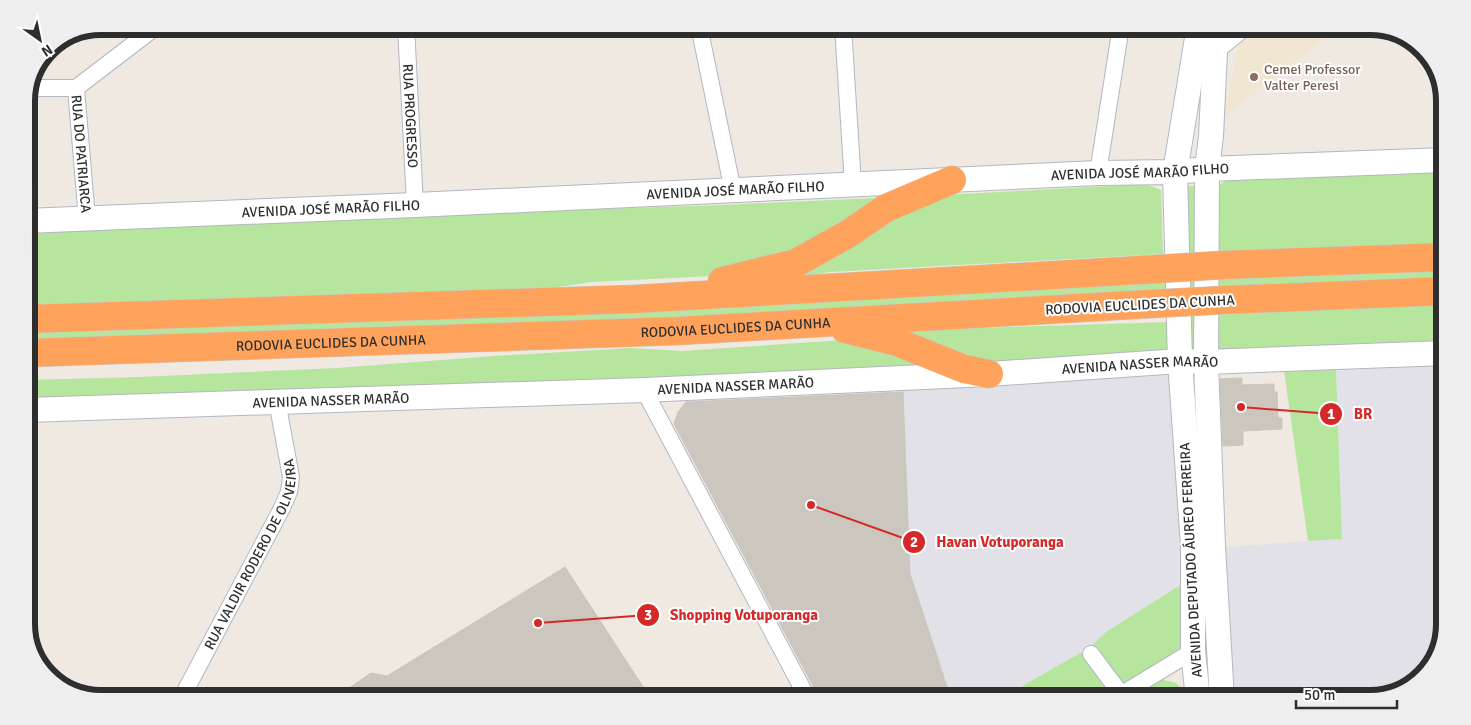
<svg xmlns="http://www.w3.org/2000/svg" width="1471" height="725" font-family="Signika,sans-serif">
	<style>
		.industrial { fill: #e3e1e8 }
		.education { fill: #f0e6d1 }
		.green { fill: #b6e59e }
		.building { fill: #cbc7bf; stroke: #cbc5ba }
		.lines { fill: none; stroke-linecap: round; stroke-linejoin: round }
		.minor-casing { stroke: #b4b7c1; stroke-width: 18 }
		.secondary-casing { stroke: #b4b7c1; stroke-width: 26 }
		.motorway-casing { stroke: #c9c9c9; stroke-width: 29 }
		.minor { stroke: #fff; stroke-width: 16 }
		.secondary { stroke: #fff; stroke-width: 24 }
		.motorway { stroke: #ffa35c; stroke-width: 28 }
		.motorway-bridge-casing { stroke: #c9c9c9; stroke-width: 29; stroke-linecap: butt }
		.motorway-bridge { stroke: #ffa35c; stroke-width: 28 }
		.education-dot { fill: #8d6e63; stroke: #fff; stroke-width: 2 }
		.labels { text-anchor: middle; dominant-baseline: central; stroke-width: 4; stroke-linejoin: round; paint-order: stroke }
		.education-label { font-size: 14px; fill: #785e54; stroke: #fff; text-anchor: start }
		.street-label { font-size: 14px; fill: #2e2e2e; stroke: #fff }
		.rim { fill: none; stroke: #2e2e2e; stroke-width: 6 }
		.leader { fill: none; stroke: #d62828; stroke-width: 2 }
		.callout-dot { fill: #d62828; stroke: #fff; stroke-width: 2 }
		.mark-label { font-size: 15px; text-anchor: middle; font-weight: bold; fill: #fff }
		.callout-label { font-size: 15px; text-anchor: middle; font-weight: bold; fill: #d62828; stroke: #fff; stroke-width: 4; stroke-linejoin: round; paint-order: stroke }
	</style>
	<rect width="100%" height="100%" fill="#efe9e1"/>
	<!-- industrial -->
	<path class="industrial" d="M1445 362V624L1437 657 1412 686 1371 699H1231L1223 547 1342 539 1336 370Z
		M1168 373 1176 382 1185 582 1106 632 1089 648 1024 685 1007 699H951L910 574 903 387Z"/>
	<!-- education -->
	<path class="education" d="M1254 26H1341L1224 117 1240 37Z"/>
	<!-- green -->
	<path class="green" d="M1445 168V245L1215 253 1218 186 1225 181Z
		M1146 184 1161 190 1163 254 830 272 794 278 849 239 943 195Z
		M1188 186H1194L1198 192 1197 349H1192L1188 345 1184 191Z
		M874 198 878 203 845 230 732 275 592 282 552 288 26 306V228L723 205Z
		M1445 266V282L1214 290V275Z
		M1172 276 1173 293 815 317 26 348V327Z
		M1445 304V341L1219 351 1215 345 1213 314Z
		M1173 322V347L1166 354 983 362 902 334 912 330Z
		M843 340 895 345 925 369 26 405V380L139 377 337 368 494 356 631 348 682 351Z
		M1284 370H1336L1342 539 1308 541Z
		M1185 582 1187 638 1180 648 1129 682H1117L1086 660 1104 687 1101 699H1007L1024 685 1089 648 1106 632Z
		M1161 679 1176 683 1192 699H1130Z"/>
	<!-- building -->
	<path class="building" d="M1242 378V385L1274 384V392H1277L1278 418H1282V429L1243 431V445L1223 446 1220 379Z
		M903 392 910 574 951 699H820L674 424 678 412 686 402Z
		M565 567 651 699H333L371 673 387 676Z"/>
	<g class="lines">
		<!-- minor casing -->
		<g class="minor-casing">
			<g id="minor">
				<path id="s1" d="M406 26 415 205"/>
				<path d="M699 26 733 191"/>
				<path d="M843 26 853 185"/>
				<path d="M1215 52 1247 26"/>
				<path d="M30 88H76L157 26"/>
				<path id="s2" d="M76 88 87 220"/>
				<path d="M1098 173 1121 26"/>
				<path d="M644 390 808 699"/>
				<path d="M1091 654 1121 694"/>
				<path id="s3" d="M181 699 282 508 289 492 291 477 277 401"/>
				<path d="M1114 699 1193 651"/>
			</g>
		</g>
		<!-- secondary casing -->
		<g class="secondary-casing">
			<g id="secondary">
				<path d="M1220 26 1215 52 1211 136 1207 169 1206 362 1213 546 1222 699"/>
				<path id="s4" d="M26 221 415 205 1098 173 1175 172 1207 169 1445 160"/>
				<path id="s5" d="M26 410 644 390 989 374 1180 361 1206 362 1445 353"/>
				<path d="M1198 699 1193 651V546L1180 361 1175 172 1199 26"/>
			</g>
		</g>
		<!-- motorway casing -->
		<g class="motorway-casing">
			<g id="motorway">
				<path d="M1223 265 1445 257"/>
				<path d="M722 281 796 263 848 234 886 208 952 180"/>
				<path d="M1225 300 1445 291"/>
				<path d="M26 319 635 299 1141 270"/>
				<path d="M845 329 897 342 964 369 989 374"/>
				<path id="s6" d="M26 353 677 331 1149 304"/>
			</g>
		</g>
		<!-- minor -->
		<use href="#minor" class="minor"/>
		<!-- secondary -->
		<use href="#secondary" class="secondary"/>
		<!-- motorway -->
		<use href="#motorway" class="motorway"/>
		<!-- motorway-bridge casing -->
		<g class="motorway-bridge-casing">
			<path id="motorway-bridge" d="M1141 270 1223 265
				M1149 304 1225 300"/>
		</g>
		<!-- motorway-bridge -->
		<use href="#motorway-bridge" class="motorway-bridge"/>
	</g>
	<!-- markers -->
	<circle class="education-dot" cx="1254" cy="77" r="5"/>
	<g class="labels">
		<!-- education labels -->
		<g class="education-label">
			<text x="1264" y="69">Cemei Professor<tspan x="1264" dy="16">Valter Peresi</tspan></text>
		</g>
		<!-- street labels -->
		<g class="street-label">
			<text stroke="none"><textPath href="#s1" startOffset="90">RUA PROGRESSO</textPath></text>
			<text stroke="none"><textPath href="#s2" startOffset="66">RUA DO PATRIARCA</textPath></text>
			<text stroke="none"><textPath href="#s4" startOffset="1115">AVENIDA JOSÉ MARÃO FILHO</textPath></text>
			<text stroke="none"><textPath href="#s4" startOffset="710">AVENIDA JOSÉ MARÃO FILHO</textPath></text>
			<text stroke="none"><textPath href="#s4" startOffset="305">AVENIDA JOSÉ MARÃO FILHO</textPath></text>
			<text transform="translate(1140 305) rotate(-3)">RODOVIA EUCLIDES DA CUNHA</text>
			<text stroke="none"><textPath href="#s6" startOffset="710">RODOVIA EUCLIDES DA CUNHA</textPath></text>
			<text stroke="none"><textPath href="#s6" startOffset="305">RODOVIA EUCLIDES DA CUNHA</textPath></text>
			<text stroke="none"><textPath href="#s5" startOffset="1115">AVENIDA NASSER MARÃO</textPath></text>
			<text stroke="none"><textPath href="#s5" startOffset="710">AVENIDA NASSER MARÃO</textPath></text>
			<text stroke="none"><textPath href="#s5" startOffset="305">AVENIDA NASSER MARÃO</textPath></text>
			<text stroke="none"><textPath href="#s3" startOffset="162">RUA VALDIR RODERO DE OLIVEIRA</textPath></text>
			<text transform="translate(1191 560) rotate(-93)">AVENIDA DEPUTADO ÁUREO FERREIRA</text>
		</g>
	</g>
	<!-- crop -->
	<path d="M0 0H1471V725H0ZM101 35H1370A66 66 0 0 1 1436 101V624A66 66 0 0 1 1370 690H101A66 66 0 0 1 35 624V101A66 66 0 0 1 101 35Z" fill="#eee" fill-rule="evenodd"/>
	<path class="rim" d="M101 35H1370A66 66 0 0 1 1436 101V624A66 66 0 0 1 1370 690H101A66 66 0 0 1 35 624V101A66 66 0 0 1 101 35Z"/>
	<!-- callouts -->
	<path class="leader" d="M1241 407L1331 414M811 505L914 542M538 623L648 615"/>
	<g class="callout-dot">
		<circle cx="1241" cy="407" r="5"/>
		<circle cx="811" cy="505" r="5"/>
		<circle cx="538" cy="623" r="5"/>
		<circle cx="1331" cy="414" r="12"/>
		<circle cx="914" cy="542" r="12"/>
		<circle cx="648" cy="615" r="12"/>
	</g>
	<g class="mark-label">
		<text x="1331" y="419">1</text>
		<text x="914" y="547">2</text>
		<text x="648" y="620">3</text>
	</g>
	<g class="callout-label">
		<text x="1363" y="419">BR</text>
		<text x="1000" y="547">Havan Votuporanga</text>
		<text x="744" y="620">Shopping Votuporanga</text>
	</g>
	<!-- north arrow -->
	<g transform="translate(40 40) rotate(147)" stroke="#ffffff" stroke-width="4" paint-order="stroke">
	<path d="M0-4L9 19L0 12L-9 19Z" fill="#2e2e2e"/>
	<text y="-8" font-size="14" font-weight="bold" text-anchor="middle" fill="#2e2e2e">N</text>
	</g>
	<!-- scale -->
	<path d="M1296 700v8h101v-8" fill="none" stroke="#2e2e2e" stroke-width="2.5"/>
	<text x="1304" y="700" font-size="15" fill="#2e2e2e" stroke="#ffffff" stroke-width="4" paint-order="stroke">50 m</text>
</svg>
